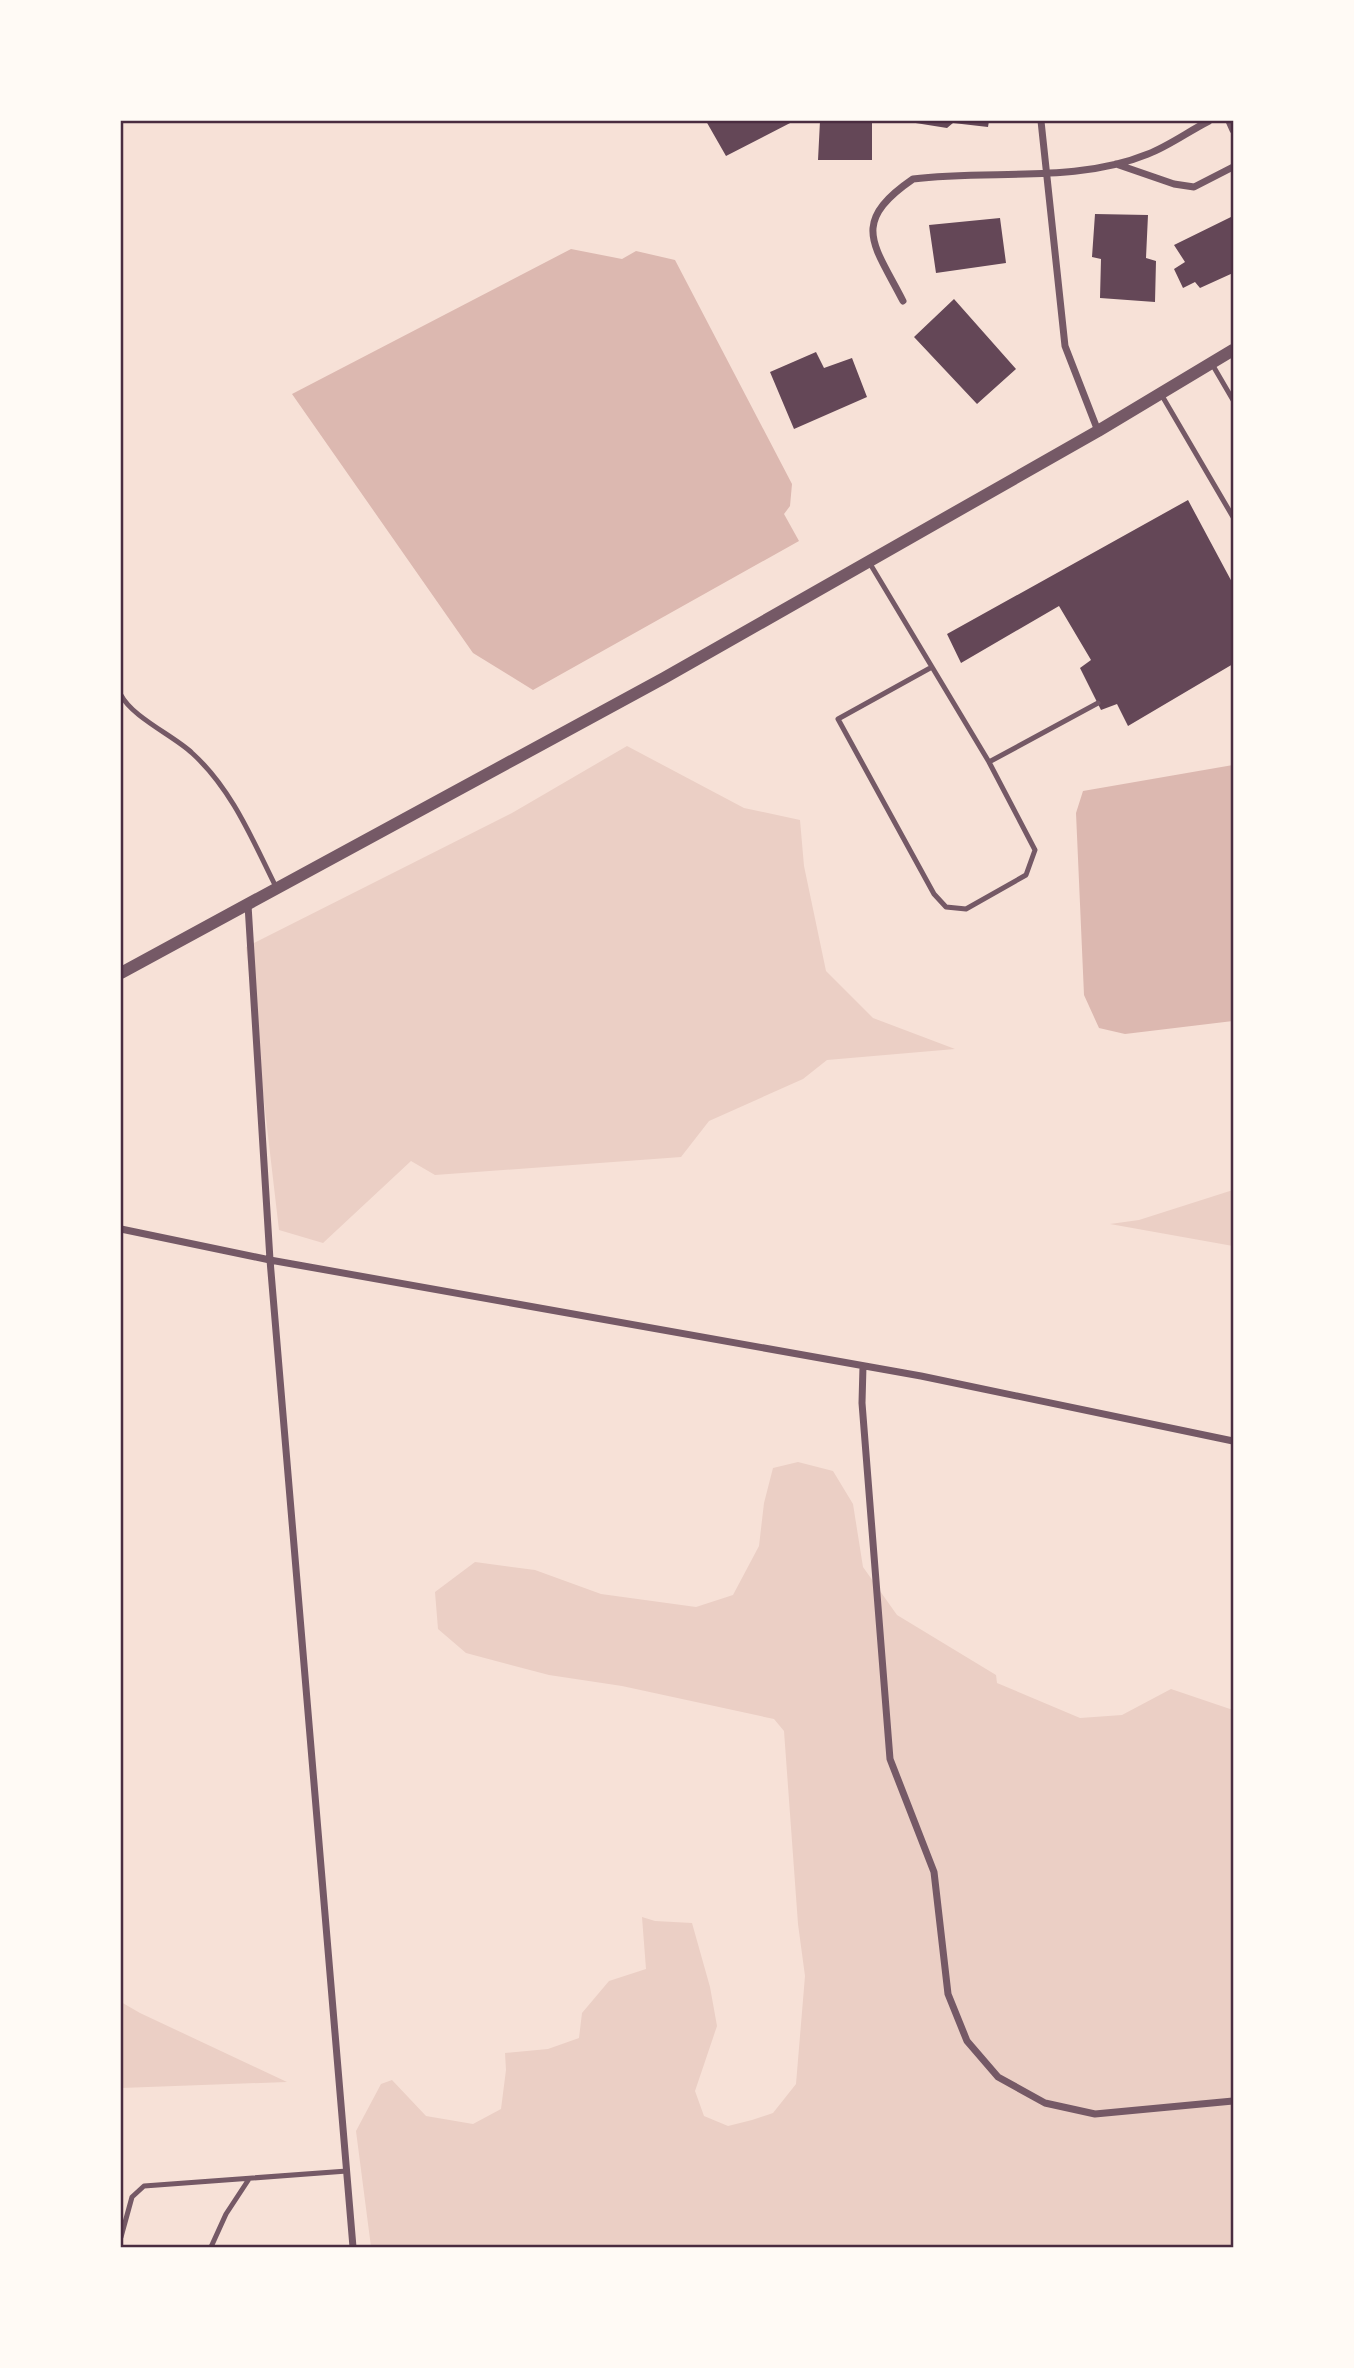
<svg xmlns="http://www.w3.org/2000/svg" width="1354" height="2368" font-family="Inter,sans-serif">
	<style>
		.green { fill: #ebcfc5 }
		.water { fill: #dcb8b0 }
		.building { fill: #644757 }
		.lines { fill: none; stroke-linecap: round; stroke-linejoin: round }
		.service { stroke: #755966; stroke-width: 5 }
		.minor { stroke: #755966; stroke-width: 7 }
		.tertiary { stroke: #755966; stroke-width: 12 }
		.neatline { fill: none; stroke: #4a2c40; stroke-width: 2.5 }
	</style>
	<rect width="100%" height="100%" fill="#f7e1d7"/>
	<!-- green -->
	<path class="green" d="M627 746 744 808 800 820 804 866 826 971 873 1018 955 1049 827 1060 803 1079 709 1121 681 1157 435 1175 411 1161 323 1243 279 1230 246 947 512 813Z
		M1233 1190V1246L1110 1224 1139 1220Z
		M798 1462 833 1471 853 1504 863 1567 897 1615 996 1675 997 1683 1080 1718 1122 1715 1171 1689 1233 1710V2247H371L356 2131 381 2084 392 2080 426 2116 473 2124 501 2109 506 2070 505 2053 548 2049 579 2038 582 2013 609 1981 646 1969 642 1917 655 1921 692 1923 710 1987 717 2026 695 2091 704 2116 728 2126 752 2120 773 2113 796 2084 805 1976 798 1924 784 1731 774 1719 622 1686 549 1675 466 1653 438 1629 435 1592 475 1562 535 1570 601 1594 696 1607 733 1595 759 1546 764 1503 773 1468Z
		M121 2002 140 2013 287 2082 121 2088Z"/>
	<!-- water -->
	<path class="water" d="M571 249 622 259 636 251 675 260 792 484 790 506 784 514 799 541 533 690 473 653 292 394Z
		M1233 765V1021L1125 1034 1099 1028 1084 995 1076 813 1083 791Z"/>
	<!-- building -->
	<path class="building" d="M706 121H794L726 156Z
		M820 121H872V160H818Z
		M903 121H989L988 127 953 123 947 128Z
		M1095 214 1148 215 1146 258 1156 261 1155 302 1100 298 1101 259 1092 257Z
		M1233 216V273L1200 288 1195 282 1183 288 1174 269 1185 262 1174 245Z
		M1000 218 1006 263 936 273 929 225Z
		M954 299 1016 369 977 404 914 337Z
		M816 352 824 368 852 358 867 397 794 429 770 372Z
		M1188 500 1233 584V664L1128 726 1117 704 1101 710 1080 668 1091 660 1059 606 961 663 947 634Z"/>
	<g class="lines">
		<!-- service -->
		<path class="service" d="M1212 364 1233 400
			M1161 394 1233 517
			M869 562 989 762 1098 703
			M932 667 838 719 934 894 946 907 966 909 1026 875 1035 850 989 762
			M121 695C132 717 174 736 192 753 232 789 253 841 276 887
			M121 2237 132 2197 144 2186 347 2171
			M211 2247 226 2214 249 2179"/>
		<!-- minor -->
		<path class="minor" d="M1041 121 1065 346 1098 431
			M1229 121 1233 130
			M1116 164 1174 184 1194 187 1233 167
			M903 301C874 244 849 223 913 179 989 169 1075 184 1148 154 1169 146 1189 131 1209 121
			M248 905 270 1260 353 2247
			M121 1229 270 1260 921 1376 1233 1441
			M863 1366 862 1403 890 1759 934 1872 948 1994 967 2041 998 2077 1045 2103 1095 2114 1233 2101"/>
		<!-- tertiary -->
		<path class="tertiary" d="M121 973 664 678 1098 431 1233 350"/>
	</g>
	<!-- border -->
	<rect width="1354" height="2368" fill="none" stroke="#fffaf5" stroke-width="245"/>
	<rect x="122" y="122" width="1110" height="2124" class="neatline"/>
</svg>
